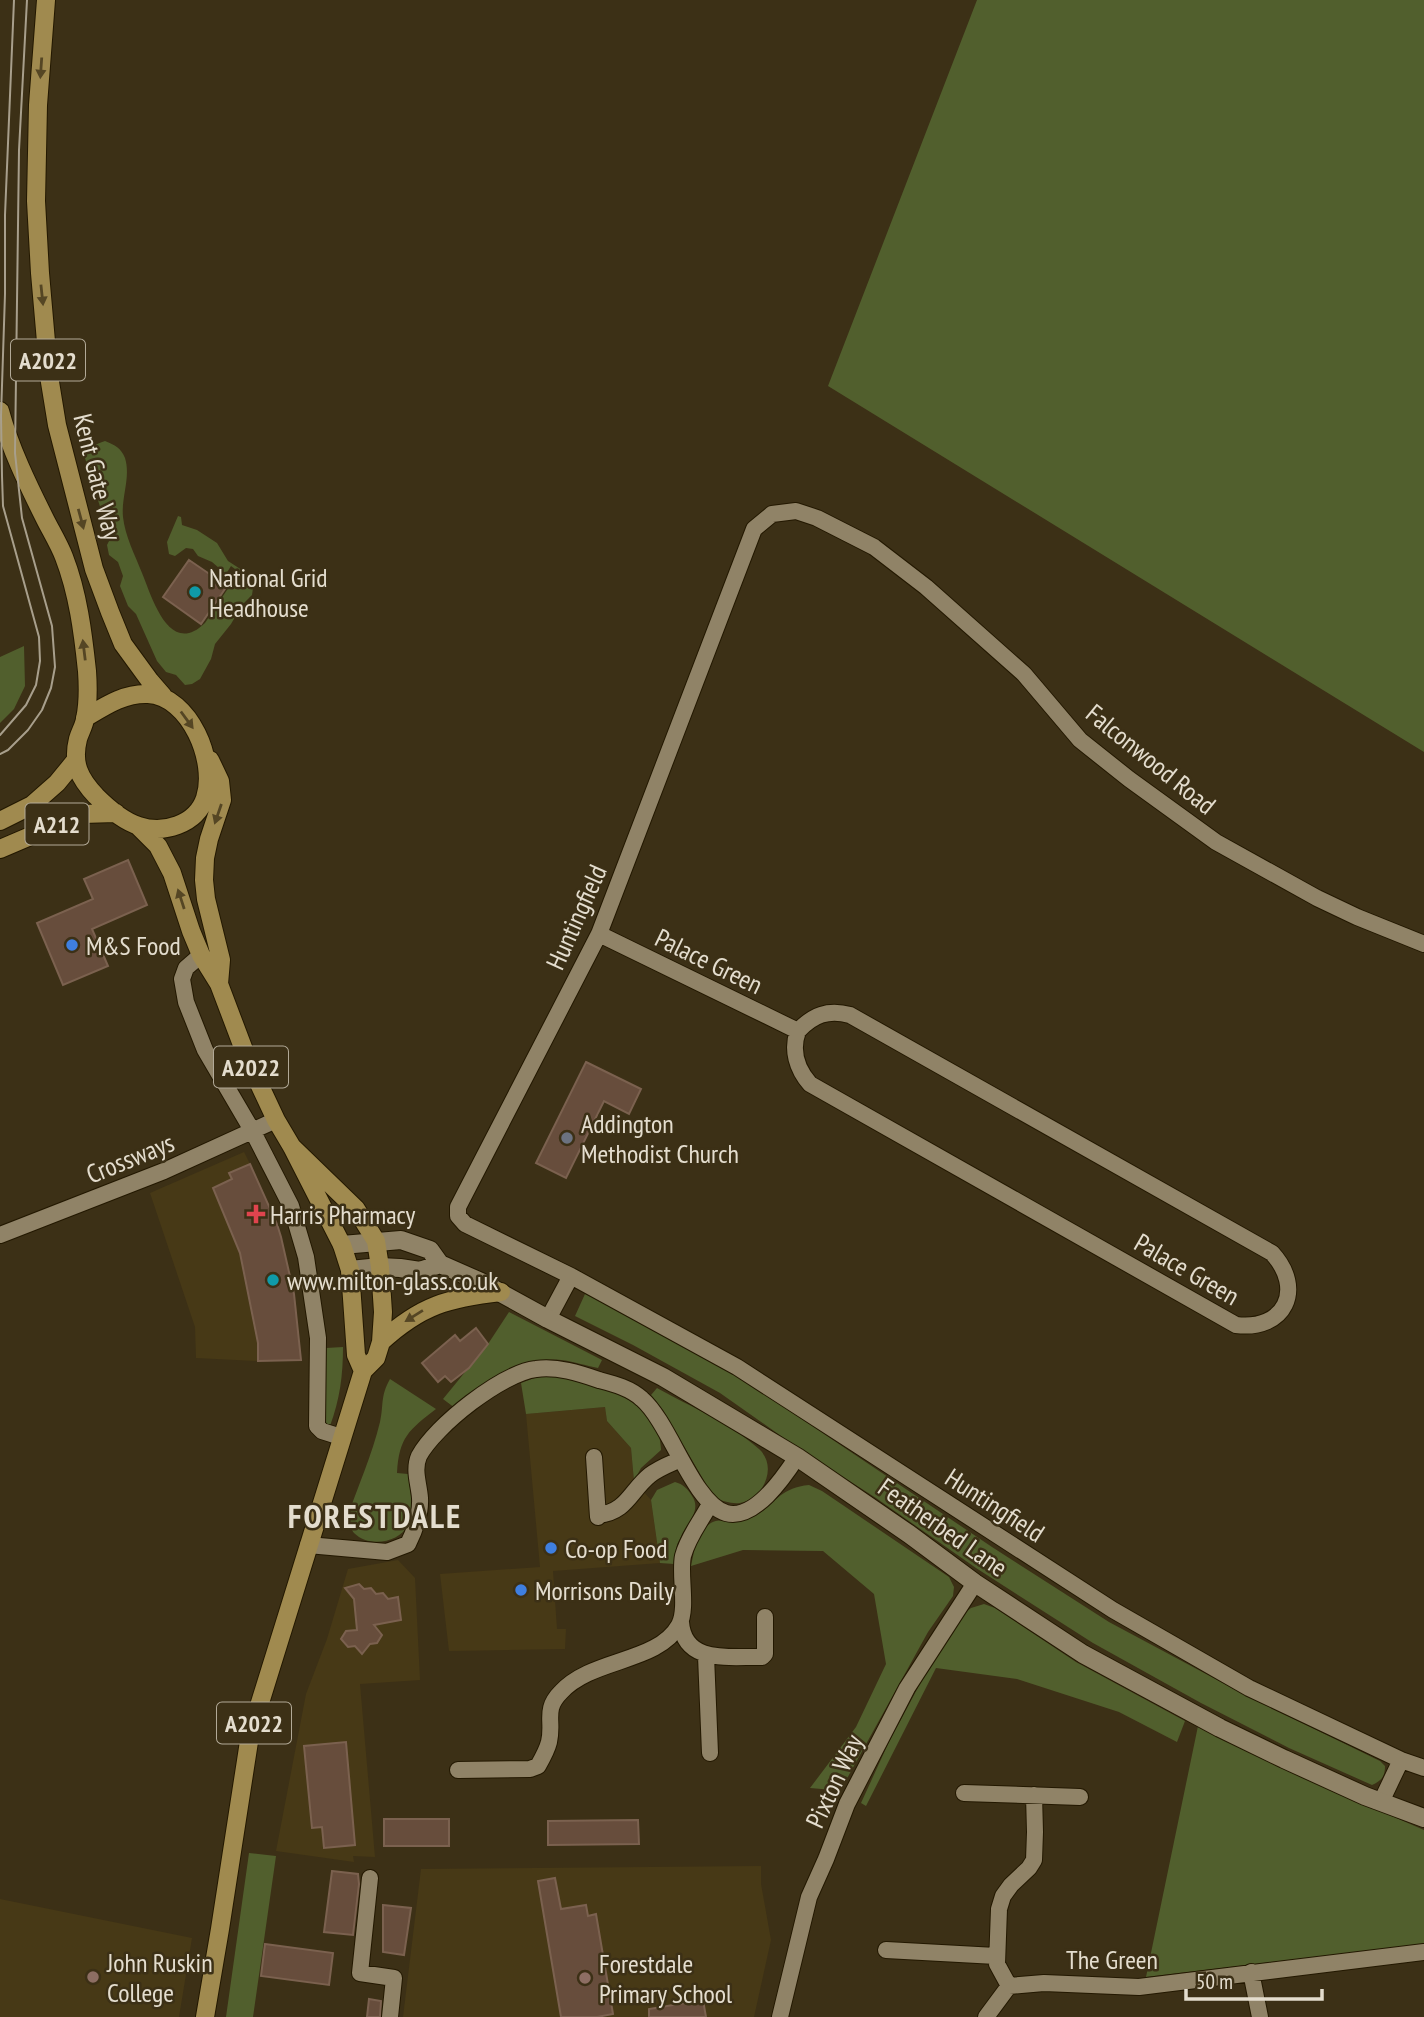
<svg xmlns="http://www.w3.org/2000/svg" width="1424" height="2017" font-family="'PT Sans Narrow',sans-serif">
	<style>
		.built { fill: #473916 }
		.green { fill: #515f2d }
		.building { fill: #674d3c; stroke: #7b614f; stroke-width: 2 }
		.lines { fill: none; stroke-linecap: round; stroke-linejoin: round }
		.minor-casing { stroke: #231800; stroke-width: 18 }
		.tertiary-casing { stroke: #231800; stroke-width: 20 }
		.primary-casing { stroke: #231800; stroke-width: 20 }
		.minor { stroke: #908367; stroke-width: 16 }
		.tertiary { stroke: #908367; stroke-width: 18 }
		.primary { stroke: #a08a4f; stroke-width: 18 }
		.tram { stroke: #a89f8c; stroke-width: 2 }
		.oneway { fill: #554624 }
		.culture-dot { fill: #0f9aa8; stroke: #3c3016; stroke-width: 2.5 }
		.shop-dot { fill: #3f7fe0; stroke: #3c3016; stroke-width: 2.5 }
		.worship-dot { fill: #6b7280; stroke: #3c3016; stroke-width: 2.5 }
		.health-dot { fill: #e0444e; stroke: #3c3016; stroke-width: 2.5 }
		.education-dot { fill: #8d6e63; stroke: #3c3016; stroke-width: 2.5 }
		.labels { text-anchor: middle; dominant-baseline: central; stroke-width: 5; stroke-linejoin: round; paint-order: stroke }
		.shield { fill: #3c3016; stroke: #b2a997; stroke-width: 2 }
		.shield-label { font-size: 24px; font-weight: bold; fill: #e4ddce }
		.street-label { font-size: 26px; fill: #e4ddce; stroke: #3c3016 }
		.poi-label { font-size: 26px; fill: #e4ddce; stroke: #3c3016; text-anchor: start }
		.district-label { font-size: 33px; font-weight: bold; letter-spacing: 2px; fill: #e4ddce; stroke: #3c3016 }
	</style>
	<rect width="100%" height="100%" fill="#3c3016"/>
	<!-- built -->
	<path class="built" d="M244 1152 259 1182 280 1233 296 1304 301 1360 258 1361 196 1358 195 1327 150 1193Z
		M605 1407 607 1421 631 1448 634 1481 651 1500 660 1563 553 1571 557 1629H566L565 1649 449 1651 440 1574 540 1567 526 1414Z
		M398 1560 415 1578 420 1680 360 1684 375 1857 353 1856 354 1862 276 1851 306 1694 327 1639 348 1569Z
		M761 1866V1884L771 1940 754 2017H403L421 1869Z
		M0 1899 192 1938 179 2017H0Z"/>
	<!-- green -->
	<path class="green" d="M977 0H1424V752L828 386Z
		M105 441C115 445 121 448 125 458 131 477 121 497 123 517 125 536 135 555 142 573 152 597 169 658 205 623L239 572 231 566 226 574 212 562 198 556 193 549 186 548 175 556 169 554 167 542 178 516 181 517 182 525 197 530 217 543 228 561 245 572 248 583 253 588 252 595 242 605 231 624 215 644 211 659 200 679 192 684 185 685 176 675 166 672 157 661 136 614 128 606 120 586 123 576 118 562 109 555 107 545 110 539 85 458C90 448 95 444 105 441Z
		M24 646 25 686 14 709 0 723V657Z
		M585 1294 647 1323 735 1374 992 1547 1109 1622 1249 1697 1380 1761 1385 1766C1385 1777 1381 1781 1372 1785L1289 1748 1201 1703 1093 1643 976 1568 876 1498 798 1448 720 1393 633 1345 575 1316Z
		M509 1312 602 1360 598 1368C586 1366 573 1361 561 1360 519 1356 486 1383 455 1408L443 1399 488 1344Z
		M343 1347C343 1375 340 1399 330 1426L325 1422 323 1414 326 1348Z
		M540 1376C581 1375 662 1398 661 1450L641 1468 634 1481 631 1448 607 1421 605 1407 526 1414 521 1383Z
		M390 1379 436 1409C409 1430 399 1437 397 1473L408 1474C410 1489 415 1510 408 1525 399 1543 369 1548 354 1533 351 1530 349 1522 347 1518 358 1486 372 1455 380 1422 384 1404 380 1397 390 1379Z
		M657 1388C691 1407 730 1423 759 1449 778 1466 764 1499 740 1503 731 1504 723 1501 714 1498L663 1410 651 1395Z
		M675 1482C683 1484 688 1489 692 1496 702 1510 687 1524 681 1537 676 1546 674 1554 674 1564L660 1563 651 1500 657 1490Z
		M809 1485 822 1491 949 1577 954 1587 953 1596 928 1632 839 1793 833 1790 810 1788 856 1727 886 1664 874 1594 823 1551 743 1550 691 1566C694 1552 696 1537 707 1526 718 1515 734 1524 748 1519 774 1510 775 1488 809 1485Z
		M984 1604 995 1608 1076 1662 1185 1721 1177 1742 1119 1712 1017 1679 936 1668 866 1806 861 1803 888 1744 931 1663 962 1615 971 1608Z
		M1198 1726 1281 1768 1424 1830V1944L1146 1977Z
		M249 1853 276 1856 253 2017H226Z"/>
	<!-- building -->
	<path class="building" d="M189 560 227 586 201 624 163 597Z
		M128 860 147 905 92 929 108 966 63 985 37 923 93 899 84 879Z
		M586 1062 641 1089 629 1114 604 1101 566 1178 536 1163Z
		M250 1164 277 1224 281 1237 294 1294 301 1360 258 1361V1343L240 1253 213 1188 232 1179 229 1173Z
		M476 1328 488 1344 469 1368 451 1382 445 1376 438 1382 422 1363 455 1335 460 1341Z
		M359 1584 364 1589 371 1588 376 1594 383 1593 388 1599 398 1597 401 1620 374 1625 382 1635 377 1643 370 1644 362 1654 355 1646 348 1647 341 1639 346 1631 357 1630 354 1599 345 1588Z
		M346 1742 355 1845 324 1848 322 1827 312 1828 304 1746Z
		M384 1819H449V1846H384Z
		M638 1820 639 1844 548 1845V1821Z
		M332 1871 358 1874 359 1884 353 1935 324 1932Z
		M555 1878 561 1909 586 1905 588 1916 596 1914 613 2014 597 2017H561L538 1881Z
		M383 1905 411 1908 404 1955 383 1952Z
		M265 1944 333 1953 329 1985 261 1976Z
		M369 1999 381 2001 380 2017H367Z
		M703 2000 706 2017H649V2009Z"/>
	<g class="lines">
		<!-- minor casing -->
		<g class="minor-casing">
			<path id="minor" d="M599 934 798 1031C813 1015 828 1009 850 1015L1272 1253C1305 1289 1285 1331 1236 1325L810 1084C797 1069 791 1050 798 1031
				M1424 944 1357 917 1317 898 1216 842 1129 779 1080 740 1024 674 926 587 874 547 817 518 796 511 772 514 754 529 599 934 458 1207V1216L465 1224 571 1276 737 1367 1113 1610 1249 1688 1401 1760 1424 1768
				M201 955 186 968 182 979 186 1002 205 1050 253 1132 291 1206 306 1257 318 1338 317 1426 322 1431 341 1437
				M0 1235 164 1171 276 1120
				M548 1319 571 1276
				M594 1457 598 1517
				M598 1515C627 1512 630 1491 650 1475 659 1468 670 1464 681 1459
				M308 1545 387 1552 408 1544C415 1530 421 1515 420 1498 419 1484 413 1470 419 1456 435 1426 502 1373 536 1369 557 1366 579 1373 599 1380 614 1384 630 1388 642 1399 670 1423 693 1503 726 1513 754 1521 784 1477 797 1457
				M681 1622C684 1665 731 1656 762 1657L765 1654V1617
				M706 1656 710 1753
				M458 1770 530 1769 538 1766C542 1759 547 1750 549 1742 554 1721 543 1710 561 1692 592 1658 658 1663 679 1625 688 1608 679 1574 683 1556 688 1537 701 1521 710 1504
				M964 1793 1080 1797
				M1381 1802 1401 1760
				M370 1878 360 1973 394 1978 390 2017
				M886 1950 996 1956
				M1251 1972 1260 2017
				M1009 1986 1044 1983 1139 1987 1424 1952
				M780 2017 809 1897 826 1859 847 1804 907 1688 975 1583
				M986 2017 1009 1986 997 1964 999 1909 1003 1896 1011 1885 1029 1868 1034 1860 1035 1832 1034 1795"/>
		</g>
		<!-- tertiary casing -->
		<g class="tertiary-casing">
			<path id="tertiary" d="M342 1245 401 1240 430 1250 440 1264 481 1282 548 1319 663 1377 797 1457 909 1534 975 1583 1083 1654 1220 1728 1284 1759 1365 1796 1424 1818
				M350 1270 380 1267 400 1268 420 1271 440 1264"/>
		</g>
		<!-- primary casing -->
		<g class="primary-casing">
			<path id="primary" d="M46 0 38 105 36 201 40 273 49 376 57 425 94 569 110 612 123 644 150 681 163 696
				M0 411C10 448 28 485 45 519 51 531 59 544 64 557 78 593 83 633 87 671 88 685 88 705 85 719 84 726 80 732 78 739 72 763 79 778 96 796 107 807 123 821 139 826 163 834 196 825 205 798 217 762 190 696 148 694 124 693 105 706 85 718
				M210 760 220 781 222 800 209 839 205 858 204 880 206 899 221 960 219 984
				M0 821 32 805 57 783 75 761
				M138 826 158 846 172 873 191 931 201 955 219 984 247 1058 276 1120 292 1147 342 1245 350 1270 356 1355 363 1371
				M0 849 82 814 116 813
				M381 1342C421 1305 449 1298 501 1292
				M205 2017 220 1929 250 1735 363 1371 376 1358 381 1342 383 1312 380 1267 376 1241 356 1209 292 1147"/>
		</g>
		<!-- minor -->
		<use href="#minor" class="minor"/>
		<!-- tertiary -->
		<use href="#tertiary" class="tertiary"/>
		<!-- primary -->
		<use href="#primary" class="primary"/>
		<!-- tram -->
		<path class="tram" d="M0 735 26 705 36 685 40 661 39 637 3 506 2 476 1 416 5 294V215L14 0
			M0 754 8 750 28 730 42 710 51 688 55 667 52 626 22 518 15 453 19 150 27 0"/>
	</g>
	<!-- one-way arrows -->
	<defs><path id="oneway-solid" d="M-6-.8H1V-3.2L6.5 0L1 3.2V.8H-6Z" transform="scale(1.75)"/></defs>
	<g class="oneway">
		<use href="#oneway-solid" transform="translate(41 68) rotate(94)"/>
		<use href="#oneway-solid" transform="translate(42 295) rotate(84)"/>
		<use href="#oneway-solid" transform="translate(81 519) rotate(75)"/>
		<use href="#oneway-solid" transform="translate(84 650) rotate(-97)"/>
		<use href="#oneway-solid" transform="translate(187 720) rotate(54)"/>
		<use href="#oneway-solid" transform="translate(218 814) rotate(109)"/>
		<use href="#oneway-solid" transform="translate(181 899) rotate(-108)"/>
		<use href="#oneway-solid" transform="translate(414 1316) rotate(148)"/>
	</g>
	<!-- markers -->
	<g class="culture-dot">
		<circle cx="195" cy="592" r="7"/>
		<circle cx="273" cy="1280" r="7"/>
	</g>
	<g class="shop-dot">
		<circle cx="72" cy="945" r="7"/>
		<circle cx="551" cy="1548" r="7"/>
		<circle cx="521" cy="1590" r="7"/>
	</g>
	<circle class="worship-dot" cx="567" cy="1138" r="7"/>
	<path class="health-dot" d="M252.5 1203.5h7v7h7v7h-7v7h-7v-7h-7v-7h7z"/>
	<g class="education-dot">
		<circle cx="93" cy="1977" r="7"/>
		<circle cx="585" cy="1978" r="7"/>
	</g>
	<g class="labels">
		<!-- shield labels -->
		<g class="shield">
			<rect x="11" y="339.5" width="74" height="41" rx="5"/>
			<rect x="25.5" y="803.5" width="63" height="41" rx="5"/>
			<rect x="214" y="1046.5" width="74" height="41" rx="5"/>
			<rect x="217" y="1702.5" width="74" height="41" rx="5"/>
		</g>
		<g class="shield-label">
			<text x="48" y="360">A2022</text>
			<text x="57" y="824">A212</text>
			<text x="251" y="1067">A2022</text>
			<text x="254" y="1723">A2022</text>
		</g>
		<!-- street labels -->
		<g class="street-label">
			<text transform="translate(98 477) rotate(76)">Kent Gate Way</text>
			<text transform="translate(1151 759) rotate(39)">Falconwood Road</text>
			<text transform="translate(576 917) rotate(-66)">Huntingfield</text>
			<text transform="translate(709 961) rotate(26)">Palace Green</text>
			<text transform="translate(130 1158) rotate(-22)">Crossways</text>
			<text transform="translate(1187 1269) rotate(30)">Palace Green</text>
			<text transform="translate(995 1505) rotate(33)">Huntingfield</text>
			<text transform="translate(943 1527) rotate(35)">Featherbed Lane</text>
			<text transform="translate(834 1781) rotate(-65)">Pixton Way</text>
			<text x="1112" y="1959">The Green</text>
		</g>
		<!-- poi labels -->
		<g class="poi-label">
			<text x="209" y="577">National Grid<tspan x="209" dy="30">Headhouse</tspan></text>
			<text x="86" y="945">M&amp;S Food</text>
			<text x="581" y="1123">Addington<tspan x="581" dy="30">Methodist Church</tspan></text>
			<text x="270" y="1214">Harris Pharmacy</text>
			<text x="287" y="1280">www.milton-glass.co.uk</text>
			<text x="565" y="1548">Co-op Food</text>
			<text x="535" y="1590">Morrisons Daily</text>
			<text x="107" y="1962">John Ruskin<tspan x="107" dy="30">College</tspan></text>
			<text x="599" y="1963">Forestdale<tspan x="599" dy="30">Primary School</tspan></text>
		</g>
		<!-- district labels -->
		<g class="district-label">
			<text x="375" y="1515">FORESTDALE</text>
		</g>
	</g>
	<!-- scale -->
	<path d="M1186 1989v10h136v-10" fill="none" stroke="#e4ddce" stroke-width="3.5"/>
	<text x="1196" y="1989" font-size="21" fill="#e4ddce" stroke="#3c3016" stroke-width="5" paint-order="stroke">50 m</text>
</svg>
